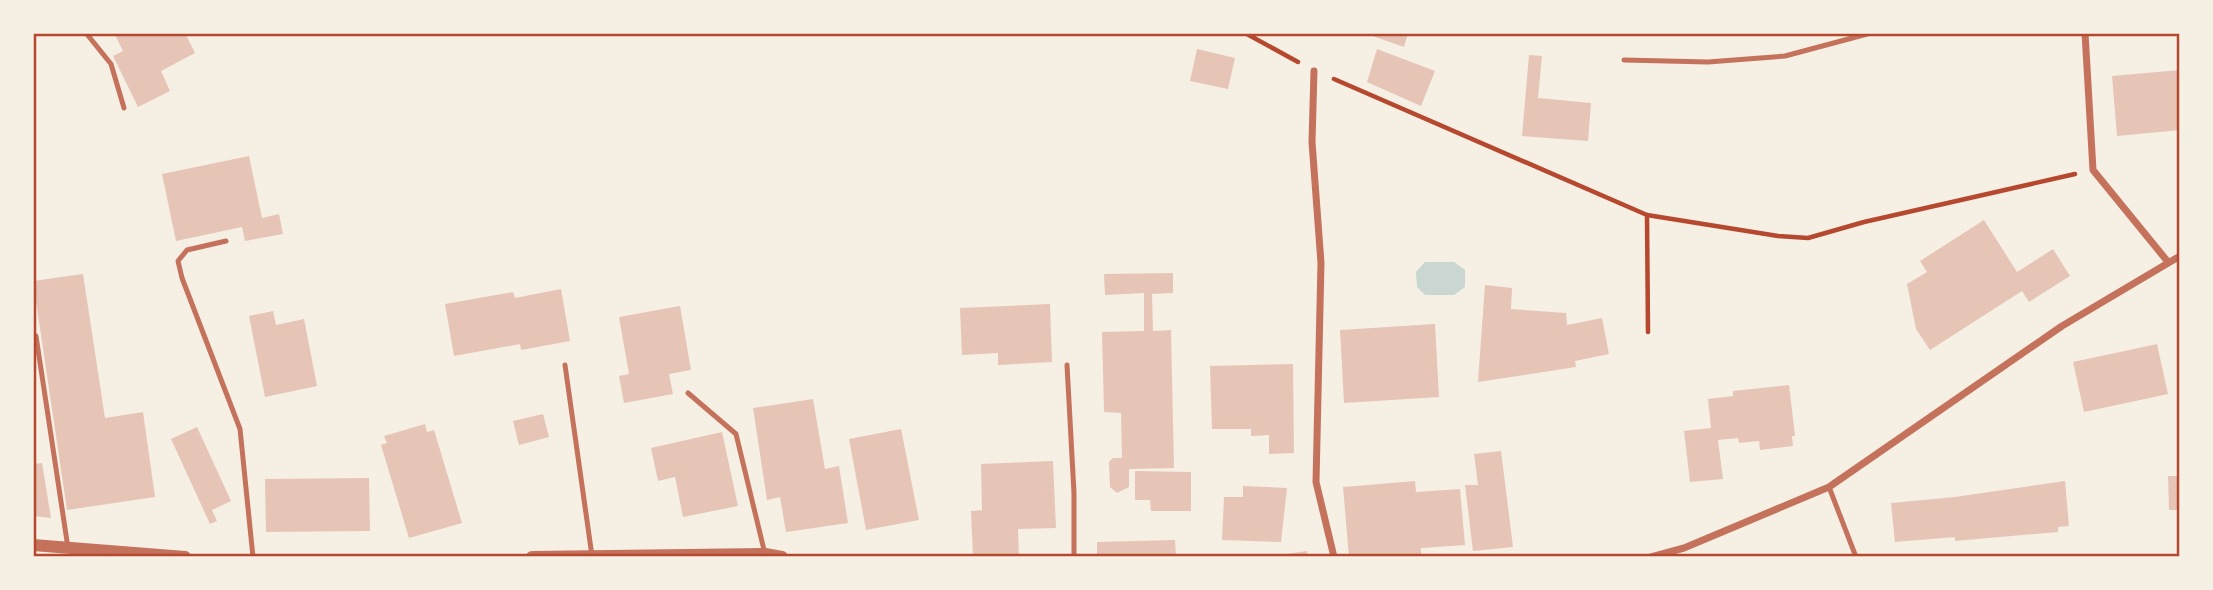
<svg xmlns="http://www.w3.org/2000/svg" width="2213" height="590" font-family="Raleway,sans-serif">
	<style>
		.water { fill: #c9d6d2 }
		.building { fill: #e6c5b7 }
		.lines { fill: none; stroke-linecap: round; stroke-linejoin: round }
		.path { stroke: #b5482f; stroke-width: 4.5 }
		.service { stroke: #c5725c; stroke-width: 5 }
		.minor { stroke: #c5725c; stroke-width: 7 }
		.tertiary { stroke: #c5725c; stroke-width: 12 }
		.neatline { fill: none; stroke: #b5482f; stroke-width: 2.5 }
	</style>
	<rect width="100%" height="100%" fill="#f6efe4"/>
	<!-- water -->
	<path class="water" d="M1425 262H1454L1465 270V287L1454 295H1425L1417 287 1416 272Z"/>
	<!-- building -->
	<path class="building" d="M114 33H185L195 53 161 71 170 91 138 107 113 56 123 51Z
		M1364 33H1408L1404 47Z
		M1197 49 1235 58 1228 89 1190 81Z
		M1377 49 1435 71 1421 106 1367 82Z
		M1529 55 1542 56 1538 98 1591 103 1588 141 1522 136Z
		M2180 70V130L2117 136 2112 76Z
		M249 156 262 218 279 214 283 234 245 241 242 227 176 241 162 174Z
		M1984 220 2017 272 2053 249 2070 276 2029 302 2022 291 1930 350 1916 329 1907 284 1927 272 1920 261Z
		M1173 273V293L1152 294 1153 331 1171 330 1174 468 1129 469V487L1117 493 1110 487 1109 462 1113 458H1122L1121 413 1104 412 1102 332 1144 331V293L1105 295 1104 274Z
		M83 274 105 418 143 412 155 497 67 510 33 281Z
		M1485 285 1512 288 1511 309 1566 313 1567 325 1602 318 1609 354 1575 361 1576 367 1478 382Z
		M561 289 570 341 521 350 520 344 454 356 445 304 513 292 515 298Z
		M1050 304 1052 362 998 365V353L962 355 960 308Z
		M680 306 691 370 669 374 673 394 624 403 619 376 629 374 619 317Z
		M273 311 276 325 304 319 317 386 265 397 249 316Z
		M1435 324 1439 397 1344 403 1340 330Z
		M2157 344 2168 394 2084 412 2073 362Z
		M1293 364 1294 453 1269 454V435L1251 436V429H1212L1210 366Z
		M1789 385 1795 436H1792L1793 446 1760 450 1759 441 1739 443 1738 438 1718 440 1723 479 1690 482 1684 431 1711 428 1708 399 1733 396V391Z
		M813 399 825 469 839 466 848 523 786 532 780 497 767 500 753 408Z
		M543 414 549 437 519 445 513 421Z
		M425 424 427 432 434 430 462 523 409 538 381 445 387 443 384 436Z
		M197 427 231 501 212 510 217 521 210 524 171 439Z
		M901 429 919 520 866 530 849 439Z
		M722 432 738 506 683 517 675 477 658 481 651 448Z
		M1501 451 1513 547 1473 551 1465 485H1478L1474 454Z
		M1053 461 1056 528 1018 529 1019 557H973L971 511 982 510 981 464Z
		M42 463 51 518 33 516V464Z
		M1135 471 1191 472V511H1151L1150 500H1135Z
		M2168 476H2180V510H2169Z
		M369 478 370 531 266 532 265 479Z
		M1415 481 1416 492 1460 489 1465 545 1421 548V557H1349L1343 487Z
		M2065 481 2069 526 2058 527V532L1955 541V537L1895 542 1891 503 1955 497Z
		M1243 486 1287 488 1281 542 1222 540 1224 497H1243Z
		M1175 540 1176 557H1097V542Z
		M1307 551 1308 557H1281V555Z"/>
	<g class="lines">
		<!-- path -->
		<path class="path" d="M1245 33 1298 62
			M1334 79 1647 215 1778 236 1808 238 1864 222 2075 174
			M1647 215 1648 332"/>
		<!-- service -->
		<path class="service" d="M86 33 111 64 124 108
			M1624 60 1708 62 1785 56 1871 33
			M226 241 187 250 178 261 182 278 240 429 253 557
			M36 336 68 548
			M565 365 592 556
			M1067 365 1074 493V557
			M688 393 736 434 765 554
			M1829 487 1856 557"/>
		<!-- minor -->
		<path class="minor" d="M2085 33 2093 170 2168 262
			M1314 71 1312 142 1321 263 1316 482 1334 557
			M1651 557 1684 548 1829 487 2062 326 2180 256"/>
		<!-- tertiary -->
		<path class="tertiary" d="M33 545 185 557
			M532 557 765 554 782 557"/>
	</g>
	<!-- border -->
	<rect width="2213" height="590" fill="none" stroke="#f6efe4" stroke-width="70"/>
	<rect x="35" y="35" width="2143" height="520" class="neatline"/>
</svg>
